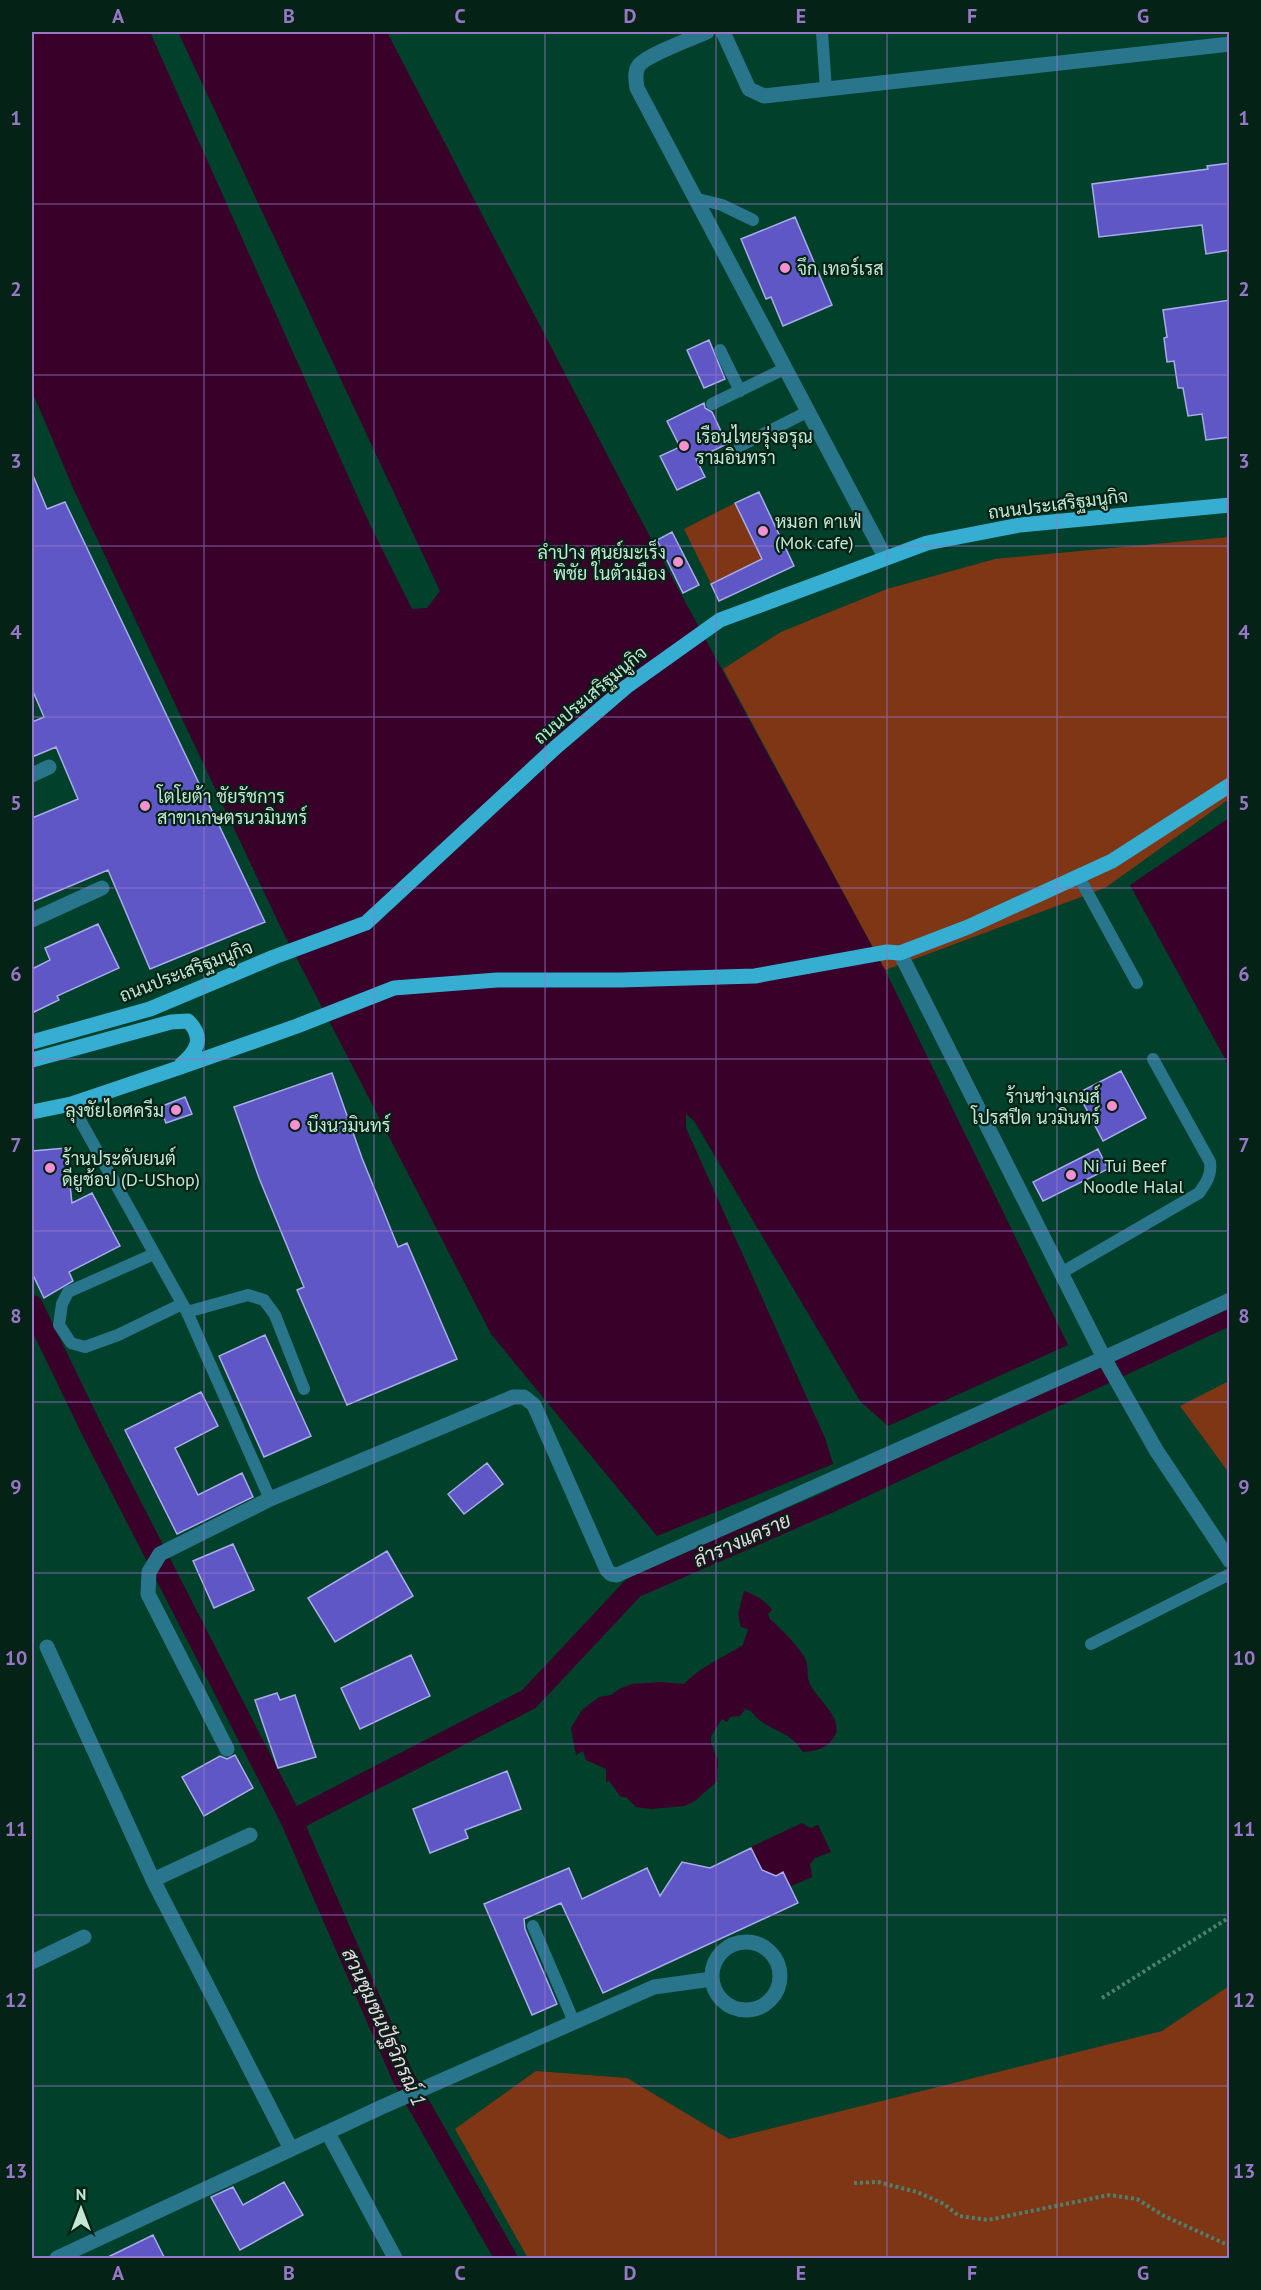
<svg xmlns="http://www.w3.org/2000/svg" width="1261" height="2290" font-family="'PT Sans',Sarabun,sans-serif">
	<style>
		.green { fill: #7f3615 }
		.water { fill: #390029 }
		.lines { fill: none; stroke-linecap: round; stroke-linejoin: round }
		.canal { stroke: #390029; stroke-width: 22 }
		.building { fill: #5f57c5; stroke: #a9acea; stroke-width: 1.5 }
		.path { stroke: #4d816d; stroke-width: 4; stroke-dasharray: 3 3; stroke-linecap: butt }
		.service { stroke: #29758c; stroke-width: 12 }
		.minor { stroke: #29758c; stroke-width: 15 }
		.primary { stroke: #35aed2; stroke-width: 15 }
		.grid { fill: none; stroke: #9877c7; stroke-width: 1.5; stroke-opacity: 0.55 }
		.poi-dot { fill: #f690d1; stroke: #042316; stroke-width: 2 }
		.labels { text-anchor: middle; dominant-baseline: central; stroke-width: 4.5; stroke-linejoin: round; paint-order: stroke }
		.poi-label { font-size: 18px; fill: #c4e7d4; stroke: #042316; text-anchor: start }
		.street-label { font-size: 18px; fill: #c4e7d4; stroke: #042316 }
		.water-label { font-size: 20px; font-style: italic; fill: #f0d3e4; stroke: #042316 }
		.neatline { fill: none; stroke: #9877c7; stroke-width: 2 }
		.grid-label { font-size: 20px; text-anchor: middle; font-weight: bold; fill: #9877c7 }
	</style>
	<rect width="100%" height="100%" fill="#01402a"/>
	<!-- green -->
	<path class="green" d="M735 503 762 559 711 584 684 529Z
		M1229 537V799L1105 888 885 970 723 669 781 632 887 589 995 559Z
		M1229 1381V1473L1180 1406Z
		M1229 1986V2258H528L455 2129 536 2071 627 2078 729 2139 1162 2031Z"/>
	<!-- water -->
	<path class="water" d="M32 32H150L371 527 412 609 427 608 440 591 178 32H387L650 537 885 970 1068 1345 888 1426 860 1401 694 1121 686 1114V1128L825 1438 833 1464 657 1536 491 1334 281 928 73 488 32 391Z
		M1229 818V1066L1130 885Z
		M744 1591C755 1595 766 1601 772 1610L768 1614 770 1619C779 1627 803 1650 806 1661 809 1669 806 1676 810 1684 817 1700 848 1721 832 1740 825 1749 815 1751 803 1752 799 1747 796 1741 790 1738 777 1728 761 1726 751 1711L745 1709 740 1716 730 1717 727 1722 722 1719 711 1736V1743L718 1760 717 1781 695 1801 684 1806 651 1809 636 1807 626 1797H621L609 1781 606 1782V1769L586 1760 583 1751 576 1755 571 1728 582 1710 599 1697 611 1695 619 1689 632 1684 661 1682 684 1684C700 1667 722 1658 743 1645L748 1629 741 1627 738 1614Z
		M802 1823 810 1828 818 1825 831 1852 815 1858 810 1864 812 1877 791 1886 783 1873 776 1876 762 1870 751 1847Z"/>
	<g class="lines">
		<!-- canal -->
		<path class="canal" d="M32 1306 94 1434 292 1821 402 2075 506 2258
			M292 1821 529 1699 634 1587 827 1503 1230 1314"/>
	</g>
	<!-- building -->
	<path class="building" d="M1230 163V250L1206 254 1202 225 1099 237 1092 184 1208 169 1207 166Z
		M795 217 832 305 783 326 771 297 766 299 741 239Z
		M1230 300V437L1206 440 1202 414 1188 416 1183 388H1178L1174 361 1167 362 1164 338 1167 337 1163 310Z
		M709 340 725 379 704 388 687 350Z
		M704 403 705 408 712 412 727 444 696 459 705 477 677 490 660 456 680 447 667 421Z
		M32 473 47 509 65 502 265 922 150 969 108 870 32 902V818L78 799 56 747 32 757V722L44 717 32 689Z
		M759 492 794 566 719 601 711 584 762 559 735 503Z
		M672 532 699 585 683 593 657 540Z
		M98 924 119 968 57 996 59 1000 32 1013V969L50 960 45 948Z
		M1121 1071 1146 1118 1103 1141 1078 1093Z
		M332 1073 362 1158 398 1247 407 1243 457 1359 347 1405 297 1290 304 1287 259 1178 234 1107Z
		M185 1097 192 1114 166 1123 160 1107Z
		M66 1148 72 1203 92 1193 120 1246 69 1272 73 1281 44 1298 32 1273V1151Z
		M1098 1149 1108 1169 1043 1201 1033 1182Z
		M265 1335 311 1436 264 1457 219 1356Z
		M201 1392 218 1426 175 1448 198 1495 242 1473 253 1497 177 1534 125 1430Z
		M487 1463 503 1484 464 1514 448 1494Z
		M233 1544 254 1590 214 1608 193 1561Z
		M387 1551 413 1596 335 1642 308 1598Z
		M411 1655 430 1696 360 1729 341 1688Z
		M277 1693 280 1700 295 1695 316 1757 278 1768 255 1700Z
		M235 1755 253 1788 204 1816 182 1777 220 1756 227 1759Z
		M507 1771 521 1809 465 1830 468 1838 430 1853 413 1809Z
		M751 1848 762 1870 776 1876 783 1872 798 1903 603 1993 561 1903 524 1919 525 1929 557 2004 532 2015 484 1904 569 1868 582 1899 647 1868 660 1896 682 1862 710 1868Z
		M284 2182 303 2215 240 2250 211 2197 233 2187 243 2205Z
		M153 2235 165 2259H104Z"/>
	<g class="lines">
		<!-- path -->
		<path class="path" d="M1102 1998 1230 1917
			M854 2183 878 2182 917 2192 944 2204 959 2216 988 2220 1109 2195 1137 2199 1164 2216 1230 2246"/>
		<!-- service -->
		<path class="service" d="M822 32 826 89
			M694 198 722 205 753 220
			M720 350 740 391
			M712 404 784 369
			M740 446 807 412
			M1079 877 1137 983
			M71 1104 187 1312 270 1499
			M154 1254 68 1292 62 1304 59 1325 71 1343 85 1347 118 1335 182 1304
			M1061 1273 1199 1193C1206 1183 1212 1175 1210 1162L1153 1059
			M187 1312 248 1295 264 1300 275 1315 304 1389
			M1091 1644 1230 1574
			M533 1926 574 2022"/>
		<!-- minor -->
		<path class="minor" d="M707 32C691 39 649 54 639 65 634 72 636 81 637 88L885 557
			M723 32 749 89 764 96 1230 44
			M32 775 49 767
			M32 920 102 888
			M900 953 1104 1358 1156 1450 1230 1561
			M47 1647 153 1880 291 2149
			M227 1749 148 1594 149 1572 160 1554 270 1499 513 1397H524L534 1405 607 1570 611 1574 617 1575 1104 1358 1230 1300
			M153 1880 250 1835
			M712 1976a34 34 0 1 1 68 0a34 34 0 1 1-68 0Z
			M32 1962 84 1937
			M328 2133 395 2258
			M57 2258 384 2106 654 1987 712 1979"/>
		<!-- primary -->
		<path class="primary" d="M32 1042 150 1009 274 957 366 923 556 747 626 687 720 620 927 543 1020 525 1230 505
			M32 1060 171 1022 188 1021C205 1038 197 1051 181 1065
			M32 1112 71 1104 178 1068 297 1026 394 988 497 980H621L755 976 887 952 900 953 968 927 1112 861 1230 785"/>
	</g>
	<!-- grid -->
	<path class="grid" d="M204 32V2258M374 32V2258M545 32V2258M716 32V2258M887 32V2258M1057 32V2258M32 204H1230M32 375H1230M32 546H1230M32 717H1230M32 888H1230M32 1059H1230M32 1231H1230M32 1402H1230M32 1573H1230M32 1744H1230M32 1915H1230M32 2086H1230"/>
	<!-- markers -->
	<g class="poi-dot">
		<circle cx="785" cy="268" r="6"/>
		<circle cx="684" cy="446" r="6"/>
		<circle cx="763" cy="531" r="6"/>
		<circle cx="678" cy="562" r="6"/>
		<circle cx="145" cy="806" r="6"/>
		<circle cx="1112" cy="1106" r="6"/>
		<circle cx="176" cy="1110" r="6"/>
		<circle cx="295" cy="1125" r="6"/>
		<circle cx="50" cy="1168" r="6"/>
		<circle cx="1071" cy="1175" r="6"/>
	</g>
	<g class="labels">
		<!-- poi labels -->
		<g class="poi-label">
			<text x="797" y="268">จึก เทอร์เรส</text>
			<text x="696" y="436">เรือนไทยรุ่งอรุณ<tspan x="696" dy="21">รามอินทรา</tspan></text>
			<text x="775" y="521">หมอก คาเฟ่<tspan x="775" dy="21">(Mok cafe)</tspan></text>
			<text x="666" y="552" text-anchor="end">ลำปาง ศูนย์มะเร็ง<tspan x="666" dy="21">พิชัย ในตัวเมือง</tspan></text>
			<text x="157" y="796">โตโยต้า ชัยรัชการ<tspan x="157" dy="21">สาขาเกษตรนวมินทร์</tspan></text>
			<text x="1100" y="1096" text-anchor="end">ร้านช่างเกมส์<tspan x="1100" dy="21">โปรสปีด นวมินทร์</tspan></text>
			<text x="164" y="1110" text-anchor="end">ลุงชัยไอศครีม</text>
			<text x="307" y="1125">บึงนวมินทร์</text>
			<text x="62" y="1158">ร้านประดับยนต์<tspan x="62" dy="21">ดียูช้อป (D-UShop)</tspan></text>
			<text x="1083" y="1165">Ni Tui Beef<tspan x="1083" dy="21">Noodle Halal</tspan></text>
		</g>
		<!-- street labels -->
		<g class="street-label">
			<text transform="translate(1058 504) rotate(-7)">ถนนประเสริฐมนูกิจ</text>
			<text transform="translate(590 695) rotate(-40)">ถนนประเสริฐมนูกิจ</text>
			<text transform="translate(186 971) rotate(-21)">ถนนประเสริฐมนูกิจ</text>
		</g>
		<!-- water labels -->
		<g class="water-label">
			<text transform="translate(742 1540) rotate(-24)">ลำรางแคราย</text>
			<text transform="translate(384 2027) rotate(65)">สวนชุมชนปัฐวิกรณ์ 1</text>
		</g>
	</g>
	<!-- border -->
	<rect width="1261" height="2290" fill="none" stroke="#042316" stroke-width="66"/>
	<!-- north arrow -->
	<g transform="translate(81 2209)" stroke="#042316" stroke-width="4.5" paint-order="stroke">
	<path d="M0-4.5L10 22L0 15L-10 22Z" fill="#c4e7d4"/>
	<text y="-9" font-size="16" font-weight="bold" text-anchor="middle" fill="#c4e7d4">N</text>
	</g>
	<rect x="33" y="33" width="1195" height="2224" class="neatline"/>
	<g class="grid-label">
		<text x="118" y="23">A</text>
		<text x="289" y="23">B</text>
		<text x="460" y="23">C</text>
		<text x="630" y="23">D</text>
		<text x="801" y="23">E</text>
		<text x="972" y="23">F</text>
		<text x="1143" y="23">G</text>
		<text x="16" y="125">1</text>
		<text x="1244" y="125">1</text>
		<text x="16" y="296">2</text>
		<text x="1244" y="296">2</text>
		<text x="16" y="468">3</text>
		<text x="1244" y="468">3</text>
		<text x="16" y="639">4</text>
		<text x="1244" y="639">4</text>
		<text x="16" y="810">5</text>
		<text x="1244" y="810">5</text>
		<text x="16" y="981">6</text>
		<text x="1244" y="981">6</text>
		<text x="16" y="1152">7</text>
		<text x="1244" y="1152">7</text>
		<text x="16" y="1323">8</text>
		<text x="1244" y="1323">8</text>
		<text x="16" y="1494">9</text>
		<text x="1244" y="1494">9</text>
		<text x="16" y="1665">10</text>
		<text x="1244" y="1665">10</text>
		<text x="16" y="1836">11</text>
		<text x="1244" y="1836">11</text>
		<text x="16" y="2007">12</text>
		<text x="1244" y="2007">12</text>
		<text x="16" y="2178">13</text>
		<text x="1244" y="2178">13</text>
		<text x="118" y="2280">A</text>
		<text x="289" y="2280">B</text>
		<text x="460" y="2280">C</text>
		<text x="630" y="2280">D</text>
		<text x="801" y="2280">E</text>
		<text x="972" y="2280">F</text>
		<text x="1143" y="2280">G</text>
	</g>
</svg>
